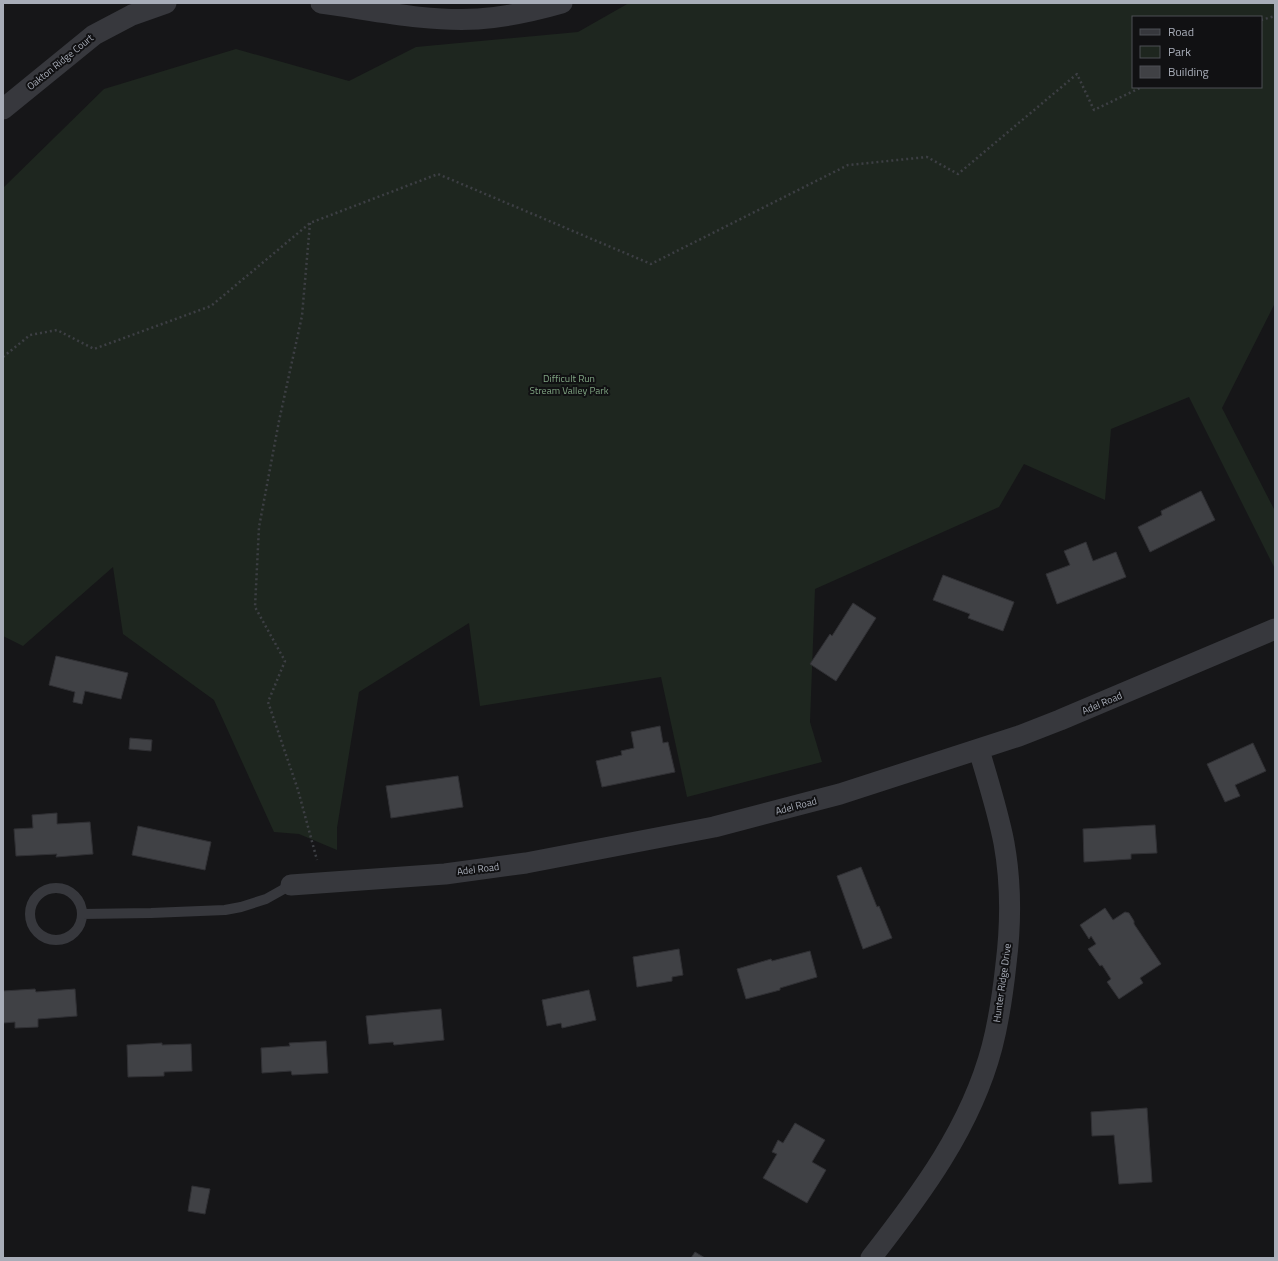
<svg xmlns="http://www.w3.org/2000/svg" width="1278" height="1261" font-family="'Titillium Web',sans-serif">
	<style>
		.green { fill: #1e261f; fill-rule: evenodd }
		.building { fill: #404145; stroke: #303034 }
		.lines { fill: none; stroke-linecap: round; stroke-linejoin: round }
		.path { stroke: #3d3f44; stroke-width: 2.5; stroke-dasharray: 2 3; stroke-linecap: butt }
		.lane { stroke: #37383d; stroke-width: 10 }
		.street { stroke: #37383d; stroke-width: 21 }
		.labels { text-anchor: middle; dominant-baseline: central; stroke-width: 4; stroke-linejoin: round; paint-order: stroke }
		.street-label { font-size: 10px; fill: #a8adb8; stroke: #111113 }
		.park-label { font-size: 10px; fill: #7fa381; stroke: #111113 }
	</style>
	<rect width="100%" height="100%" fill="#161618"/>
	<!-- green -->
	<path class="green" d="M629 3H1275V303L1222 408 1275 511V569L1189 397 1111 429 1105 500 1024 464 999 507 815 589 810 722 822 762 687 797 661 677 480 706 469 623 359 692 337 828V850L299 834 274 832 214 700 123 634 113 567 23 646 3 636V188L104 89 236 49 349 81 416 47 578 32ZM1133 17H1261V87H1133Z"/>
	<!-- building -->
	<path class="building" d="M1201 491 1215 520 1150 552 1138 527 1162 515 1161 511Z
		M1086 542 1093 561 1116 552 1126 577 1057 604 1046 574 1070 565 1064 551Z
		M943 575 1014 602 1003 631 968 618 970 614 933 600Z
		M853 603 876 618 836 681 810 664 830 634 832 636Z
		M56 656 128 673 121 699 85 691 82 704 73 702 75 692 49 685Z
		M660 726 663 743 668 742 675 772 602 787 596 761 622 755 621 751 634 748 631 732Z
		M130 738 152 740 151 751 129 749Z
		M1253 743 1266 771 1235 785 1240 796 1225 802 1207 764Z
		M458 776 463 807 391 818 386 786Z
		M57 813V824L90 822 93 854 56 857 57 854 16 856 14 829 33 828 32 815Z
		M1155 825 1157 853 1131 854V859L1084 862 1083 829Z
		M138 826 211 842 205 870 132 855Z
		M861 867 877 907 879 906 892 938 863 949 837 876Z
		M1105 908 1113 920 1125 912 1129 913 1134 921V924L1161 964 1140 978 1143 983 1119 999 1107 982 1111 979 1102 965 1100 966 1088 949 1096 944 1091 936 1089 939 1080 925Z
		M679 949 683 975 672 977V981L637 987 633 957Z
		M810 951 817 977 780 988V990L746 999 737 969 771 959 772 961Z
		M35 989 36 992 75 989 77 1016 38 1019V1027L15 1028V1022L3 1023V991Z
		M589 990 596 1020 562 1028 561 1023 547 1026 542 1000Z
		M441 1009 444 1040 394 1045 393 1042 369 1044 366 1016Z
		M326 1041 328 1073 292 1075 291 1071 262 1073 261 1048 290 1046 289 1043Z
		M162 1043V1045L191 1044 192 1071 164 1072V1076L128 1077 127 1045Z
		M1147 1108 1152 1182 1119 1184 1114 1135 1092 1136 1091 1112Z
		M795 1123 825 1140 812 1162 826 1170 807 1203 763 1178 777 1154 772 1152 778 1140 783 1143Z
		M192 1186 210 1189 205 1214 188 1211Z
		M695 1252 705 1258H691Z"/>
	<g class="lines">
		<!-- path -->
		<path class="path" d="M1261 20 1275 16
			M310 223 302 316 279 421 259 527 255 607 285 661 268 702 298 790 317 860
			M3 357 30 335 57 330 94 349 211 306 310 223 438 174 651 264 848 165 927 157 958 174 1077 74 1094 110 1142 87"/>
		<!-- lane -->
		<path class="lane" d="M30 914a26 26 0 1 1 52 0a26 26 0 1 1-52 0Z
			M82 914 151 913 225 910 241 907 266 899 291 885"/>
		<!-- street -->
		<path class="street" d="M321 3C373 10 426 22 478 19 507 17 534 11 562 3
			M3 109 94 35 132 15 166 3
			M291 885 445 874 526 863 714 827 840 794 1019 736 1060 720 1275 629
			M871 1258C921 1194 971 1127 992 1047 999 1020 1003 992 1006 964 1011 924 1011 882 1004 843 998 812 988 781 979 750"/>
	</g>
	<g class="labels">
		<!-- street labels -->
		<g class="street-label">
			<text transform="translate(60 62) rotate(-39)">Oakton Ridge Court</text>
			<text transform="translate(1102 703) rotate(-23)">Adel Road</text>
			<text transform="translate(796 806) rotate(-15)">Adel Road</text>
			<text transform="translate(478 869) rotate(-7)">Adel Road</text>
			<text transform="translate(1002 983) rotate(-82)">Hunter Ridge Drive</text>
		</g>
		<!-- park labels -->
		<g class="park-label">
			<text x="569" y="378">Difficult Run<tspan x="569" dy="12">Stream Valley Park</tspan></text>
		</g>
	</g>
	<!-- border -->
	<rect width="1278" height="1261" fill="none" stroke="#a8adb8" stroke-width="8"/>
	<!-- legend -->
	<rect x="1132" y="16" width="130" height="72" fill="#111113" stroke="#4d4f55"/>
	<rect x="1140" y="29" width="20" height="6" fill="#37383d" stroke="#4d4f55"/>
	<text x="1168" y="36" font-size="12" fill="#a8adb8">Road</text>
	<rect x="1140" y="46" width="20" height="12" fill="#1e261f" stroke="#4d4f55"/>
	<text x="1168" y="56" font-size="12" fill="#a8adb8">Park</text>
	<rect x="1140" y="66" width="20" height="12" fill="#404145" stroke="#4d4f55"/>
	<text x="1168" y="76" font-size="12" fill="#a8adb8">Building</text>
</svg>
